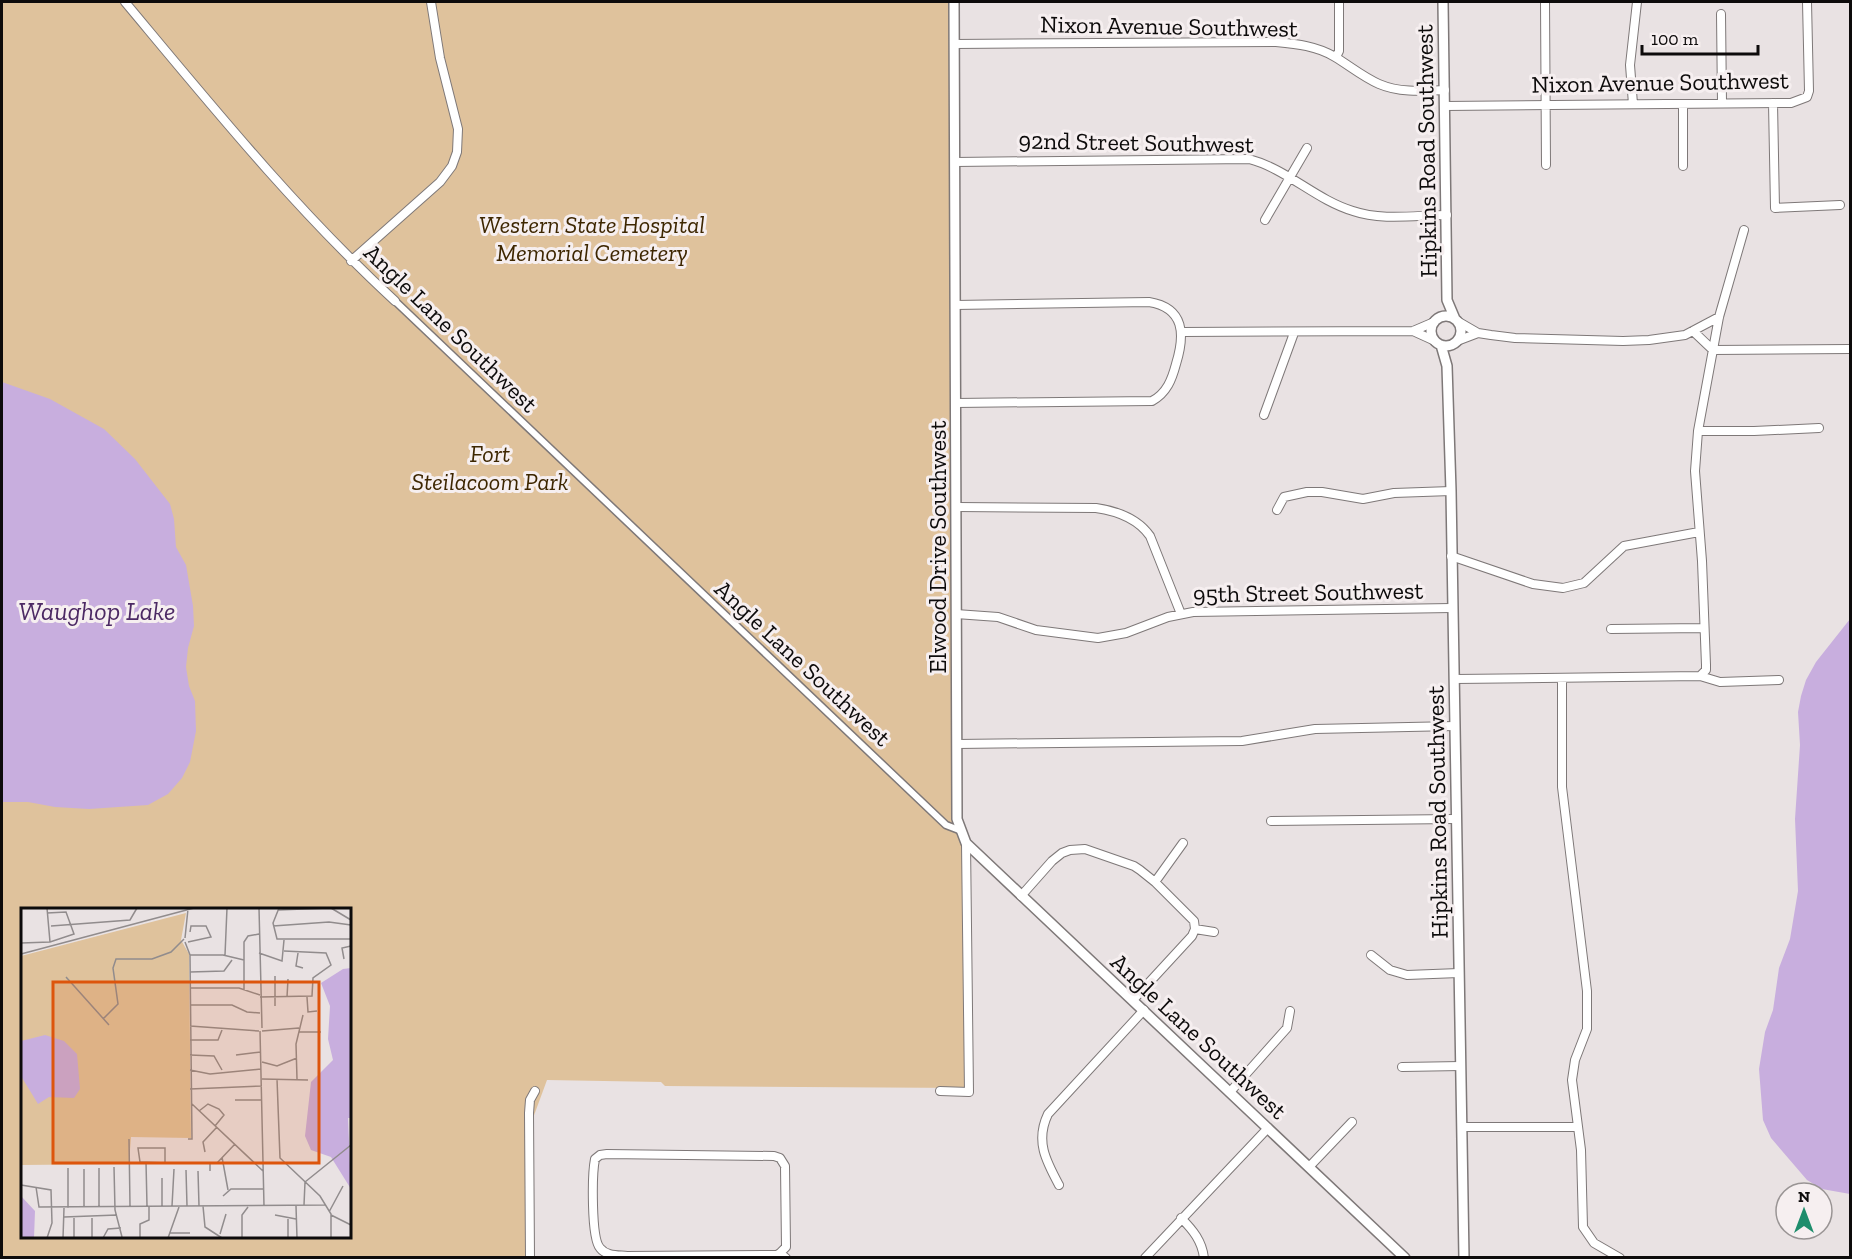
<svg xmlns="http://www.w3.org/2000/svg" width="1852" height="1259" font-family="'Zilla Slab',serif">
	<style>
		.green { fill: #dfc29c; fill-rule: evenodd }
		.water { fill: #c8aede }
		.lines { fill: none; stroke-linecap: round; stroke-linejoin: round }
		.pedestrian-casing { stroke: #7e7878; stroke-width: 9 }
		.minor-casing { stroke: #7e7878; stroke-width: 10 }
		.tertiary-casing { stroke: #7e7878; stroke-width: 12 }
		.pedestrian { stroke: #fff; stroke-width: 6 }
		.minor { stroke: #fff; stroke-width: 8 }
		.tertiary { stroke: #fff; stroke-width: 9 }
		.labels { text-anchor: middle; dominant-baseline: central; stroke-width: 6; stroke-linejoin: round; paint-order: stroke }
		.street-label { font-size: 24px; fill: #0d0b0b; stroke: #f6eff0 }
		.park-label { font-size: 24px; font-style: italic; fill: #3d2600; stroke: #f6eff0 }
		.water-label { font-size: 26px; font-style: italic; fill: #4c2964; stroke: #f6eff0 }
		.inset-road { fill: none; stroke: #918c8d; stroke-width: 1.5 }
		.view { fill: #dd550c; fill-opacity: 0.15; stroke: #dd550c; stroke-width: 3 }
		.inset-edge { fill: none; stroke: #0d0b0b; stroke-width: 3 }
	</style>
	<rect width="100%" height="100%" fill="#e9e2e3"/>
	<!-- green -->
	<path class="green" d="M2 2H950L966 1088 665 1086 661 1082 547 1080 529 1129 530 1257 2 1258ZM22 910H350V1236H22Z"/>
	<!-- water -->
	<path class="water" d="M2 382 50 399 104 429 135 459 170 504 174 519 176 547 186 565 193 606 194 626 188 648 186 667 189 686 195 701 196 731 190 762 182 778 168 794 148 805 89 809 55 807 28 802H2Z
		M1850 619V1194L1822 1189 1807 1180 1771 1138 1763 1120 1759 1069 1765 1032 1773 1010 1779 968 1790 939 1798 891 1795 819 1800 745 1798 712 1801 696 1806 680 1816 662Z"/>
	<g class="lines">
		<!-- pedestrian casing -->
		<g class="pedestrian-casing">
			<path id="pedestrian" d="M395 301 946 825 959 830"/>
		</g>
		<!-- minor casing -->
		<g class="minor-casing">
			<path id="minor" d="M125 2C211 105 296 210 395 301
				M1545 2 1546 165
				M1721 14 1722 103
				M954 44 1276 42C1297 44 1317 46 1335 57 1350 66 1363 77 1379 84 1400 93 1423 91 1445 90
				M1336 57 1339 51V2
				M1773 103 1775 208 1840 205
				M1633 104 1630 65 1637 2
				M1445 106 1791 103 1807 97 1809 91 1807 2
				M955 162 1249 159C1287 169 1316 200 1353 211 1382 221 1417 215 1447 215
				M1683 166V104
				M1265 220 1307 148
				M351 261 440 182 452 166 457 152 458 129 440 58 431 2
				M955 305 1149 302C1185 308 1185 335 1176 364 1172 379 1167 393 1152 401L956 403
				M1459 322 1478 333 1491 335 1515 338 1623 341 1649 340 1685 335 1719 317
				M1413 331 1435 341
				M1693 331 1713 350 1850 349
				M1182 332 1413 331 1434 322
				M1457 341 1478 333
				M1264 415 1294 333
				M1698 431H1754L1819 428
				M957 507 1096 508C1117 511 1138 519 1150 536L1181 614
				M1277 510 1284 497 1307 492H1322L1363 499 1394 493 1451 491
				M1451 556 1533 584 1563 588 1584 583 1624 546 1699 532
				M956 614 998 617 1036 630 1098 638 1126 633 1168 617 1193 612 1452 608
				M1611 629 1704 628
				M1700 676 1706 670V665L1702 561 1695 471 1698 431 1719 317 1744 230
				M1455 679 1700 676 1720 682 1779 680
				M1562 679V787L1587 991V1029L1575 1060 1572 1080 1581 1150 1583 1227 1594 1243 1620 1258
				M957 744 1242 741 1315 729 1455 726
				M1271 821 1455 819
				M1155 882 1183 843
				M1021 896 1052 861 1062 853 1070 850 1085 849 1134 866 1140 870 1155 882 1194 921 1195 929 1192 936 1133 1000
				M1195 929 1214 932
				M1371 955 1390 970 1407 975 1459 973
				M1402 1067 1461 1066
				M940 1091 969 1092 966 843
				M1230 1092 1287 1028 1290 1011
				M1462 1127H1578
				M1309 1167 1352 1122
				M1059 1185C1046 1161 1035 1141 1048 1114L1144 1010
				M1181 1218C1193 1230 1202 1241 1204 1258
				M780 1253 786 1247 785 1166 780 1158 774 1156 607 1154 600 1155 595 1159C592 1174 591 1238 600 1248 606 1256 618 1255 627 1256L777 1255 780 1253 786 1258
				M530 1258 529 1113 530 1100 535 1091
				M1145 1258 1268 1128"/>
		</g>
		<!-- tertiary casing -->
		<g class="tertiary-casing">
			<path id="tertiary" d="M954 2 957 819 966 843 1405 1258
				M1443 2 1447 300 1455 319
				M1431 331a15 15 0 1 1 30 0a15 15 0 1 1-30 0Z
				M1441 345 1447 366 1451 491 1464 1258"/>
		</g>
		<!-- pedestrian -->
		<use href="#pedestrian" class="pedestrian"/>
		<!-- minor -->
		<use href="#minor" class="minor"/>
		<!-- tertiary -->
		<use href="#tertiary" class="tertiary"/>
	</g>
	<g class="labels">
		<!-- street labels -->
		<g class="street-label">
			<text transform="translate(1169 26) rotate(1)">Nixon Avenue Southwest</text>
			<text transform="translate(1660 82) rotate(-1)">Nixon Avenue Southwest</text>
			<text transform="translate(1136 142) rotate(1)">92nd Street Southwest</text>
			<text transform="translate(1426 151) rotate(-91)">Hipkins Road Southwest</text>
			<text transform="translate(451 328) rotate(44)">Angle Lane Southwest</text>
			<text transform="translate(937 547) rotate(-90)">Elwood Drive Southwest</text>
			<text transform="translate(1308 592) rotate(-1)">95th Street Southwest</text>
			<text transform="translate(803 663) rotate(43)">Angle Lane Southwest</text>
			<text transform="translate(1437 812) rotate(-91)">Hipkins Road Southwest</text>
			<text transform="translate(1199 1036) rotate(43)">Angle Lane Southwest</text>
		</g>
		<!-- park labels -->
		<g class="park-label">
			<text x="592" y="224">Western State Hospital<tspan x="592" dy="28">Memorial Cemetery</tspan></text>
			<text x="490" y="453">Fort<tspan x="490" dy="28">Steilacoom Park</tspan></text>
		</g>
		<!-- water labels -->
		<g class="water-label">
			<text x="97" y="611">Waughop Lake</text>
		</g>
	</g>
	<!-- overview -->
	<g transform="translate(21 908)">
		<rect width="330" height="330" fill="#e9e2e3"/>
		<path d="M165 5 160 32 168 46 170 230 110 229 108 256 0 257V48Z" fill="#dfc29c"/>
		<path d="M330 60V210H327L330 281 310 249 290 242 284 228 290 174 312 152 307 131 309 98 300 75 322 61ZM24 127 43 133 56 146 59 181 53 190 28 189 17 196 0 168V133ZM0 288 14 303 13 330H0Z" fill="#c8aede"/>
		<path class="inset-road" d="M26 0 29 34M238 0 241 120M258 0 252 15 256 31H330M310 0 330 12M257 2 308 0M30 18 109 12 116 0M252 18 308 14 330 17M164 30 167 1M164 34 169 47 171 231H167M167 34 190 29 185 18H170L169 24M0 35 29 34 53 26 45 4 26 5M238 45 261 53 263 32M277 45 275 58 282 60M0 46 173 0M169 47H202L223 52M204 47 206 0M323 51 321 40 330 38M169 64 203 63 211 52M254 68V98M45 69 88 117M169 80H218L239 87M223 82V34L227 28 238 26M239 89 291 88 292 70 310 57 305 45 263 43M266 89 267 71M286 89 287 104 296 103M169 97H211L226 104 239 105M82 111 97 96 92 60 95 51H131L150 44 163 31M169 118 238 123M239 123 243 298M241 123 278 120M278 124H300M169 132H197L201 122M169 147 193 148 201 162M215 147 240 144M241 154 256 158 276 150M169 162 189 166 240 161M241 171 287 172M256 171 259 250 299 288 310 306V330M276 171 275 136 282 107M169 181 241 178M214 192H241M171 196 242 263M178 203 187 196 198 201 203 207 194 218M108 231 109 298M184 244 182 234 196 219M201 249 207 282M125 254 126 298M144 254V240H117L119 254 146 255M93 259 94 302 101 329M47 260V300M78 260V299M165 262 166 298M177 263 178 298M189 263V255H196L214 236M141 270V298M284 274 330 237M0 277 30 282 31 315 26 330M15 279 18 299 304 297M202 288 210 281H242M283 297 284 274M151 298 153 261M182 298 184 319 201 330M275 298 276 330M63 299V261M308 304 322 278M254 307 275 311M310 307 330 317M43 309 96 307M53 310V330M71 310V330M267 311V330M149 325H169M199 326 205 306M42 330 43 300M82 330 87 321 100 320M119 330V316L128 312V298M147 330 158 299M221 330V307L227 299"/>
		<path class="view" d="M32 74H298V255H32Z"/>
		<rect width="330" height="330" class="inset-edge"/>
	</g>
	<!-- border -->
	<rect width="1852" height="1259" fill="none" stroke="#0d0b0b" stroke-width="6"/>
	<!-- north arrow -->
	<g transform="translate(1804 1211)"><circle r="28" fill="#f6eff0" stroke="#999494" stroke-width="1.5"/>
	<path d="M0-4.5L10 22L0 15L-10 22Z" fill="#1e8d6c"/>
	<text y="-9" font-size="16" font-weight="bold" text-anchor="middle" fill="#0d0b0b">N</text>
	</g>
	<!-- scale -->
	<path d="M1642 45v9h116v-9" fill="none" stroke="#0d0b0b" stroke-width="3"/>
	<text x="1651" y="45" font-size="18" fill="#0d0b0b" stroke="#f6eff0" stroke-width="4.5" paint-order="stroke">100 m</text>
</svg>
